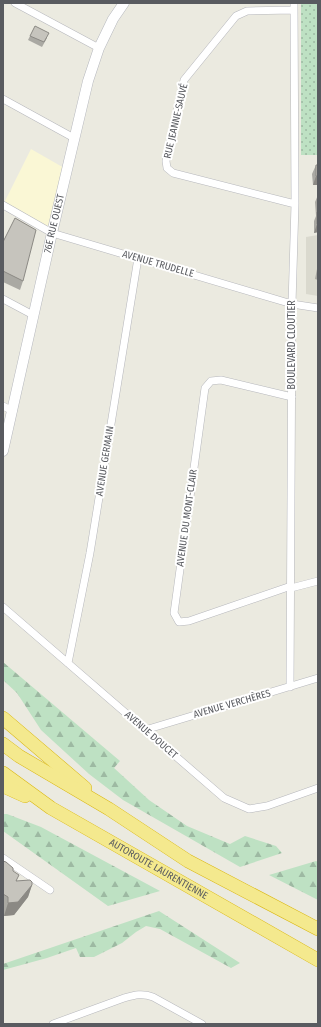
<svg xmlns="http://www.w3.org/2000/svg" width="321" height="1027" font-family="'Fira Sans Condensed',sans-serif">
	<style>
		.commercial { fill: #faf7d5 }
		.education { fill: #dad9ce }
		.forest { fill: url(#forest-firs) }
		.park { fill: url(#park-dots) }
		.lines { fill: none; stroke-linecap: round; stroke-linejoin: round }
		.street-casing { stroke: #b6b7bc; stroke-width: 8 }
		.secondary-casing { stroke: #b6b8be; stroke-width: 11 }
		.highway-casing { stroke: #dab711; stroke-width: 14 }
		.street { stroke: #fff; stroke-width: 7 }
		.secondary { stroke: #fff; stroke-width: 10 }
		.highway { stroke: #f4e98e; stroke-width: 13 }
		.wall { fill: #aaa9a3 }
		.shaded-wall { fill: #8b8984 }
		.building { fill: #c6c4bd; stroke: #8b8984 }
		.labels { text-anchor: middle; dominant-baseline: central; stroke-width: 4; stroke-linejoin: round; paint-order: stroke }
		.street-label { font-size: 10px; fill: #595b60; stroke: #fff }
	</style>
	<defs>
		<pattern id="forest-firs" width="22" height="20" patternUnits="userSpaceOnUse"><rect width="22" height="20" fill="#bee1c3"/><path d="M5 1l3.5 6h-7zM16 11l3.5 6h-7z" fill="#9db9a2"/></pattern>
		<pattern id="park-dots" width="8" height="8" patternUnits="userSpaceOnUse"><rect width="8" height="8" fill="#bee1c3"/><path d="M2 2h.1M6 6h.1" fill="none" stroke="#9db9a2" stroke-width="1.8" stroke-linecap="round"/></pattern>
	</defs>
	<rect width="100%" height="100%" fill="#ebeae0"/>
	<!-- commercial -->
	<path class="commercial" d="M31 149 66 169 52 233 3 205Z"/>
	<!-- education -->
	<path class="education" d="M318 235V296L306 294V237Z"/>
	<!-- forest -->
	<path class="forest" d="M3 662 120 761 114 768 149 800 187 826 230 844 245 836 276 846 282 853 240 867 123 800 89 774 41 730 17 693 3 680Z
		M3 814H7L41 827 160 891 108 906 3 831Z
		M316 861 318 862V900L269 875Z
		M159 911 240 963 231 968 160 929 146 926 136 932 122 943 94 957H80L76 948 47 958 3 970V964Z"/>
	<!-- park -->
	<path class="park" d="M301 3H318V155H301Z"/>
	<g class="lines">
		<!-- street casing -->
		<g class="street-casing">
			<path id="street" d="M15 3 99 48
				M293 10 247 11 236 16 184 80 166 161 167 168 173 173 295 204
				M3 99 74 138
				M3 205 52 233 292 304 318 308
				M3 299 33 315
				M3 406 13 411
				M291 586 189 621 179 622 174 613 205 388 211 381 221 380 292 397
				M291 588 318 581
				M3 607 224 798 249 809 267 806 318 788
				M68 663 90 553 138 258
				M290 687 292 304 295 204 294 3
				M145 730 318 678
				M3 858 50 890
				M53 1024 124 998C135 995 142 993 153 997L202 1024"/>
		</g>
		<!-- secondary casing -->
		<g class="secondary-casing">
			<g id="secondary">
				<path id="s1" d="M3 451 52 233 88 81 99 48 113 19 124 3"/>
			</g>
		</g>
		<!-- highway casing -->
		<g class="highway-casing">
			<g id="highway">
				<path d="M3 718 85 788"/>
				<path d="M3 744 19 756 109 809 188 861 318 929"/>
				<path id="s2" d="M3 773 51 808 318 960"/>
				<path d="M3 786 25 796"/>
			</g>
		</g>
		<!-- street -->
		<use href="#street" class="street"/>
		<!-- secondary -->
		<use href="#secondary" class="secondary"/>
		<!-- highway -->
		<use href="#highway" class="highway"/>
	</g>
	<!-- wall -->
	<path class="wall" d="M30 36 47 38 42 47 28 40Z
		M316 165H318V185H313L312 174Z
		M318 195V232L314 233V221L316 216 315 202Z
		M3 242 23 281 20 290 3 282Z
		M318 264V280L315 279Z
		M3 861 13 871 17 881 32 885 28 897 14 915 4 916 3 910Z"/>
	<!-- shaded-wall -->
	<path class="shaded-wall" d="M316 176H318V185H313Z
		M317 224H318V232L314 233Z
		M32 885 28 897 14 915 4 916 8 903Z"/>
	<!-- building -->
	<path class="building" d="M35 26 49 33 44 42 30 36Z
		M316 165H318V176H316Z
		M317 212H318V224H317Z
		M15 218 36 230 23 281 3 271V242Z
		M3 861 6 862 13 868V871L19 875 16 881 30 880 32 882V885L18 902 8 903V897L3 894Z"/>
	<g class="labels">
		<!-- street labels -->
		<g class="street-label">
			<text transform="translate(176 121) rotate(-77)">RUE JEANNE-SAUVÉ</text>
			<text stroke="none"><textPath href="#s1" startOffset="233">76E RUE OUEST</textPath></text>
			<text transform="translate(158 264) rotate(16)">AVENUE TRUDELLE</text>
			<text transform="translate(292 345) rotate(-90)">BOULEVARD CLOUTIER</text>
			<text transform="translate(105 461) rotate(-81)">AVENUE GERMAIN</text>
			<text transform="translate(187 518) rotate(-82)">AVENUE DU MONT-CLAIR</text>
			<text transform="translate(232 704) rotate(-16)">AVENUE VERCHÈRES</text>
			<text transform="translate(151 735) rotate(41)">AVENUE DOUCET</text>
			<text stroke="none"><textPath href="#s2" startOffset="183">AUTOROUTE LAURENTIENNE</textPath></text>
		</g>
	</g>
	<!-- border -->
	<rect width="321" height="1027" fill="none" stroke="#595b60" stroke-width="8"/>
</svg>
